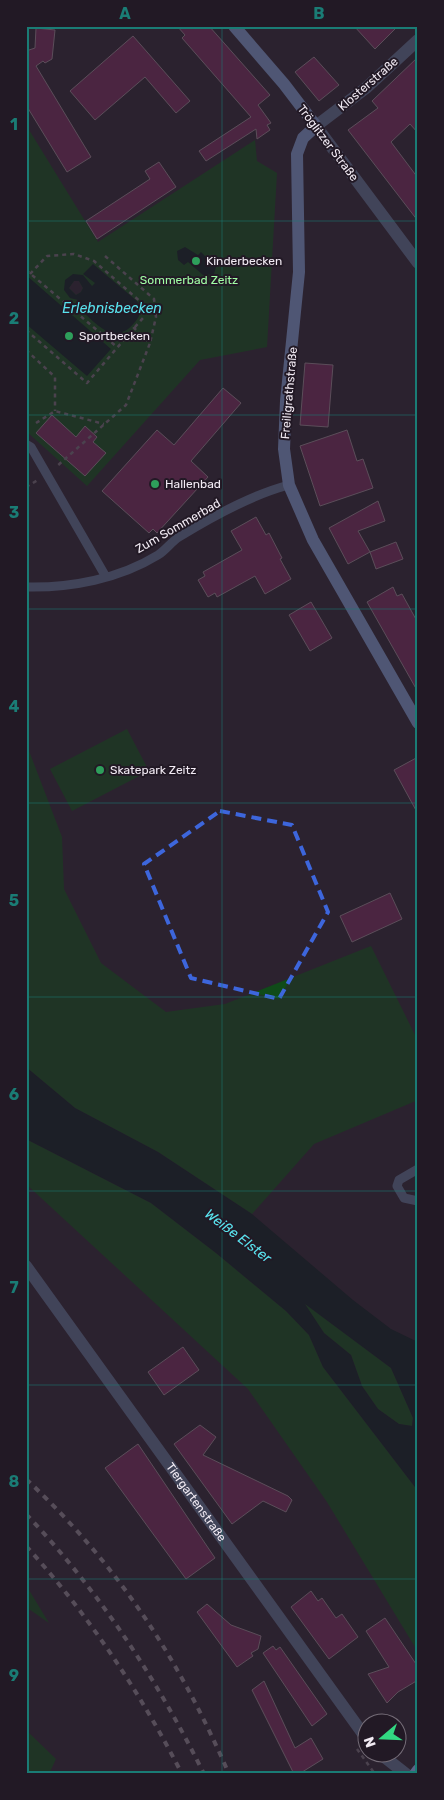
<svg xmlns="http://www.w3.org/2000/svg" width="444" height="1800" font-family="Rubik,sans-serif">
	<style>
		.green { fill: #104b19; fill-rule: evenodd }
		.water { fill: #0a1b1d; fill-rule: evenodd }
		.building { fill: #712858; stroke: #94818c }
		.lines { fill: none; stroke-linecap: round; stroke-linejoin: round }
		.path { stroke: #716974; stroke-width: 2.5; stroke-dasharray: 4 4; stroke-linecap: butt }
		.lane { stroke: #5c6d8c; stroke-width: 9 }
		.street { stroke: #5c6d8c; stroke-width: 12 }
		.secondary { stroke: #7a95c7; stroke-width: 12 }
		.primary { stroke: #91b4f5; stroke-width: 12 }
		.rail { stroke: #8a828d; stroke-width: 4; stroke-dasharray: 6 6; stroke-linecap: butt }
		.marked { fill: none; stroke: #3d66dc; stroke-width: 4; stroke-dasharray: 10 6; stroke-linejoin: round }
		.grid { fill: none; stroke: #1a7c75; stroke-width: 1; stroke-opacity: 0.55 }
		.leisure-dot { fill: #2e9e5b; stroke: #221925; stroke-width: 2 }
		.labels { text-anchor: middle; dominant-baseline: central; stroke-width: 4; stroke-linejoin: round; paint-order: stroke }
		.street-label { font-size: 12px; fill: #f2ebf4; stroke: #221925 }
		.poi-label { font-size: 12px; fill: #f2ebf4; stroke: #221925; text-anchor: start }
		.park-label { font-size: 12px; fill: #a1fea5; stroke: #221925 }
		.water-label { font-size: 14px; font-style: italic; fill: #59e3ee; stroke: #221925 }
		.neatline { fill: none; stroke: #1a7c75; stroke-width: 2 }
		.grid-label { font-size: 16px; text-anchor: middle; font-weight: bold; fill: #1a7c75 }
	</style>
	<rect width="100%" height="100%" fill="#2c222f"/>
	<!-- green -->
	<path class="green" d="M26 125 98 242 255 140 257 161 277 173 267 347 200 360 87 486 26 431ZM74 281H79L83 288 81 292 76 295 69 288Z
		M127 729 149 771 72 811 50 769Z
		M26 743 62 837 64 889 101 963 166 1012 225 1004 371 946 418 1041V1100L314 1144 252 1214 158 1152 75 1108 26 1067Z
		M26 1139 151 1203 216 1253 286 1311 309 1335 323 1367 418 1491V1652L327 1502 248 1389 26 1184Z
		M304 1303 391 1368 413 1418 412 1426 399 1424 378 1409 362 1386 351 1355 324 1333Z
		M26 1585 29 1590 49 1623 26 1607Z
		M26 1730 56 1759 49 1774H26Z"/>
	<!-- water -->
	<path class="water" d="M185 247 198 255 201 252 216 267 214 274 203 275 188 262 184 265 178 260 177 251Z
		M93 264 137 301C142 309 141 315 135 322 113 349 95 321 75 305L78 300 70 298 64 290 65 280 73 274 83 275 92 286 95 283 83 274ZM74 281H79L83 288 81 292 76 295 69 288Z
		M26 275 111 349 87 376 26 324Z
		M26 1067 75 1108 158 1152 252 1214 353 1300 391 1329 418 1342V1491L323 1367 309 1335 286 1311 216 1253 151 1203 26 1139ZM305 1304 391 1368 413 1418 412 1426 399 1424 378 1409 362 1386 351 1355 324 1333Z"/>
	<!-- building -->
	<path class="building" d="M177 26H209L270 95 258 105 271 123 267 125 270 130 257 139 256 129 206 161 199 151 251 117 182 38 185 35Z
		M354 26H398L375 49Z
		M36 28 55 30 52 59 45 63 43 61 36 66 91 157 67 172 26 105V51L35 48Z
		M133 36 190 101 176 113 145 77 95 120 70 91Z
		M314 57 339 85 319 101 295 72Z
		M418 57V133L410 124 391 142 418 178V221L348 130 378 108 372 101Z
		M159 162 176 187 97 239 86 221 150 179 145 171Z
		M305 363 333 365 328 427 300 425Z
		M223 388 241 403 191 461 208 477 157 533 153 529 149 533 102 491 157 430 174 445Z
		M52 415 76 437 85 426 97 437 93 442 106 453 85 476 36 433Z
		M347 430 357 461 363 459 373 488 320 506 300 446Z
		M378 501 385 521 358 531 370 552 348 564 329 528Z
		M256 517 266 535 269 533 282 558 280 559 291 579 265 594 255 576 217 597 215 593 208 597 198 580 205 576 203 572 242 550 231 531Z
		M396 542 403 559 376 569 370 552Z
		M393 587 397 596 402 594 418 623V692L367 602Z
		M311 602 332 638 310 651 289 615Z
		M418 757V814L394 770Z
		M390 893 402 919 352 942 340 916Z
		M183 1347 199 1370 164 1395 148 1372Z
		M200 1425 216 1437 203 1455 288 1496 292 1500 286 1512 263 1501 232 1524 174 1444Z
		M138 1444 215 1558 186 1579 105 1468Z
		M311 1591 318 1601 322 1598 336 1618 342 1614 358 1637 329 1659 291 1607Z
		M207 1604 231 1625 261 1636 258 1649 251 1653 253 1656 237 1667 197 1612Z
		M385 1618 418 1667V1680L398 1692 387 1703 368 1674 389 1667 366 1631Z
		M273 1646 276 1650 280 1647 327 1714 312 1726 263 1653Z
		M264 1681 295 1748 311 1738 323 1759 299 1774H294L252 1690Z"/>
	<g class="lines">
		<!-- path -->
		<path class="path" d="M105 256 154 299 156 317 150 343
			M26 270 117 347
			M30 274 47 256 74 254 94 261 142 303 143 318 134 328
			M26 330 87 383 134 328 150 343 126 405 56 467
			M26 350 55 377V411
			M36 423 55 411 104 424
			M26 487 38 480
			M357 1749 375 1774"/>
		<!-- lane -->
		<path class="lane" d="M26 444 31 447 106 577
			M26 587C71 588 119 579 158 555 166 550 171 542 179 537 210 518 254 494 289 485
			M418 1169 399 1180 397 1186 404 1198 418 1201"/>
		<!-- street -->
		<g class="street">
			<path d="M418 40 366 88 316 126 418 263"/>
			<path id="s1" d="M26 1266 366 1738"/>
			<path d="M378 1752 406 1774"/>
		</g>
		<!-- secondary -->
		<path class="secondary" d="M234 26 284 84 316 126 303 138 297 154 299 272 286 401 284 449 289 485 313 540 418 723"/>
		<!-- primary -->
		<path class="primary" d="M415 1774 418 1770"/>
		<!-- rail -->
		<path class="rail" d="M26 1479C119 1566 179 1659 229 1774
			M26 1514C99 1591 157 1679 204 1774
			M26 1546C88 1614 140 1692 182 1774"/>
	</g>
	<!-- marked area -->
	<path d="M0 0H444V1800H0ZM220 811 292 825 328 912 279 999 191 978 144 864Z" fill="#2c222f" fill-opacity=".55" fill-rule="evenodd"/>
	<path class="marked" d="M220 811 292 825 328 912 279 999 191 978 144 864Z"/>
	<!-- grid -->
	<path class="grid" d="M222 26V1774M26 221H418M26 415H418M26 609H418M26 803H418M26 997H418M26 1191H418M26 1385H418M26 1579H418"/>
	<!-- markers -->
	<g class="leisure-dot">
		<circle cx="196" cy="261" r="5"/>
		<circle cx="69" cy="336" r="5"/>
		<circle cx="155" cy="484" r="5"/>
		<circle cx="100" cy="770" r="5"/>
	</g>
	<g class="labels">
		<!-- street labels -->
		<g class="street-label">
			<text transform="translate(368 84) rotate(-41)">Klosterstraße</text>
			<text transform="translate(328 143) rotate(53)">Tröglitzer Straße</text>
			<text transform="translate(289 393) rotate(-85)">Freiligrathstraße</text>
			<text transform="translate(178 526) rotate(-30)">Zum Sommerbad</text>
			<text stroke="none"><textPath href="#s1" startOffset="291">Tiergartenstraße</textPath></text>
		</g>
		<!-- poi labels -->
		<g class="poi-label">
			<text x="206" y="261">Kinderbecken</text>
			<text x="79" y="336">Sportbecken</text>
			<text x="165" y="484">Hallenbad</text>
			<text x="110" y="770">Skatepark Zeitz</text>
		</g>
		<!-- park labels -->
		<g class="park-label">
			<text x="189" y="280">Sommerbad Zeitz</text>
		</g>
		<!-- water labels -->
		<g class="water-label">
			<text x="112" y="308">Erlebnisbecken</text>
			<text transform="translate(238 1236) rotate(37)">Weiße Elster</text>
		</g>
	</g>
	<!-- border -->
	<rect width="444" height="1800" fill="none" stroke="#221925" stroke-width="55"/>
	<!-- north arrow -->
	<g transform="translate(382 1738) rotate(251)"><circle r="24" fill="#221925" stroke="#756d78"/>
	<path d="M0-4L9 19L0 12L-9 19Z" fill="#32d882"/>
	<text y="-8" font-size="14" font-weight="bold" text-anchor="middle" fill="#f2ebf4">N</text>
	</g>
	<rect x="28" y="28" width="388" height="1744" class="neatline"/>
	<g class="grid-label">
		<text x="125" y="19">A</text>
		<text x="319" y="19">B</text>
		<text x="14" y="130">1</text>
		<text x="14" y="324">2</text>
		<text x="14" y="518">3</text>
		<text x="14" y="712">4</text>
		<text x="14" y="906">5</text>
		<text x="14" y="1100">6</text>
		<text x="14" y="1293">7</text>
		<text x="14" y="1487">8</text>
		<text x="14" y="1681">9</text>
	</g>
</svg>
